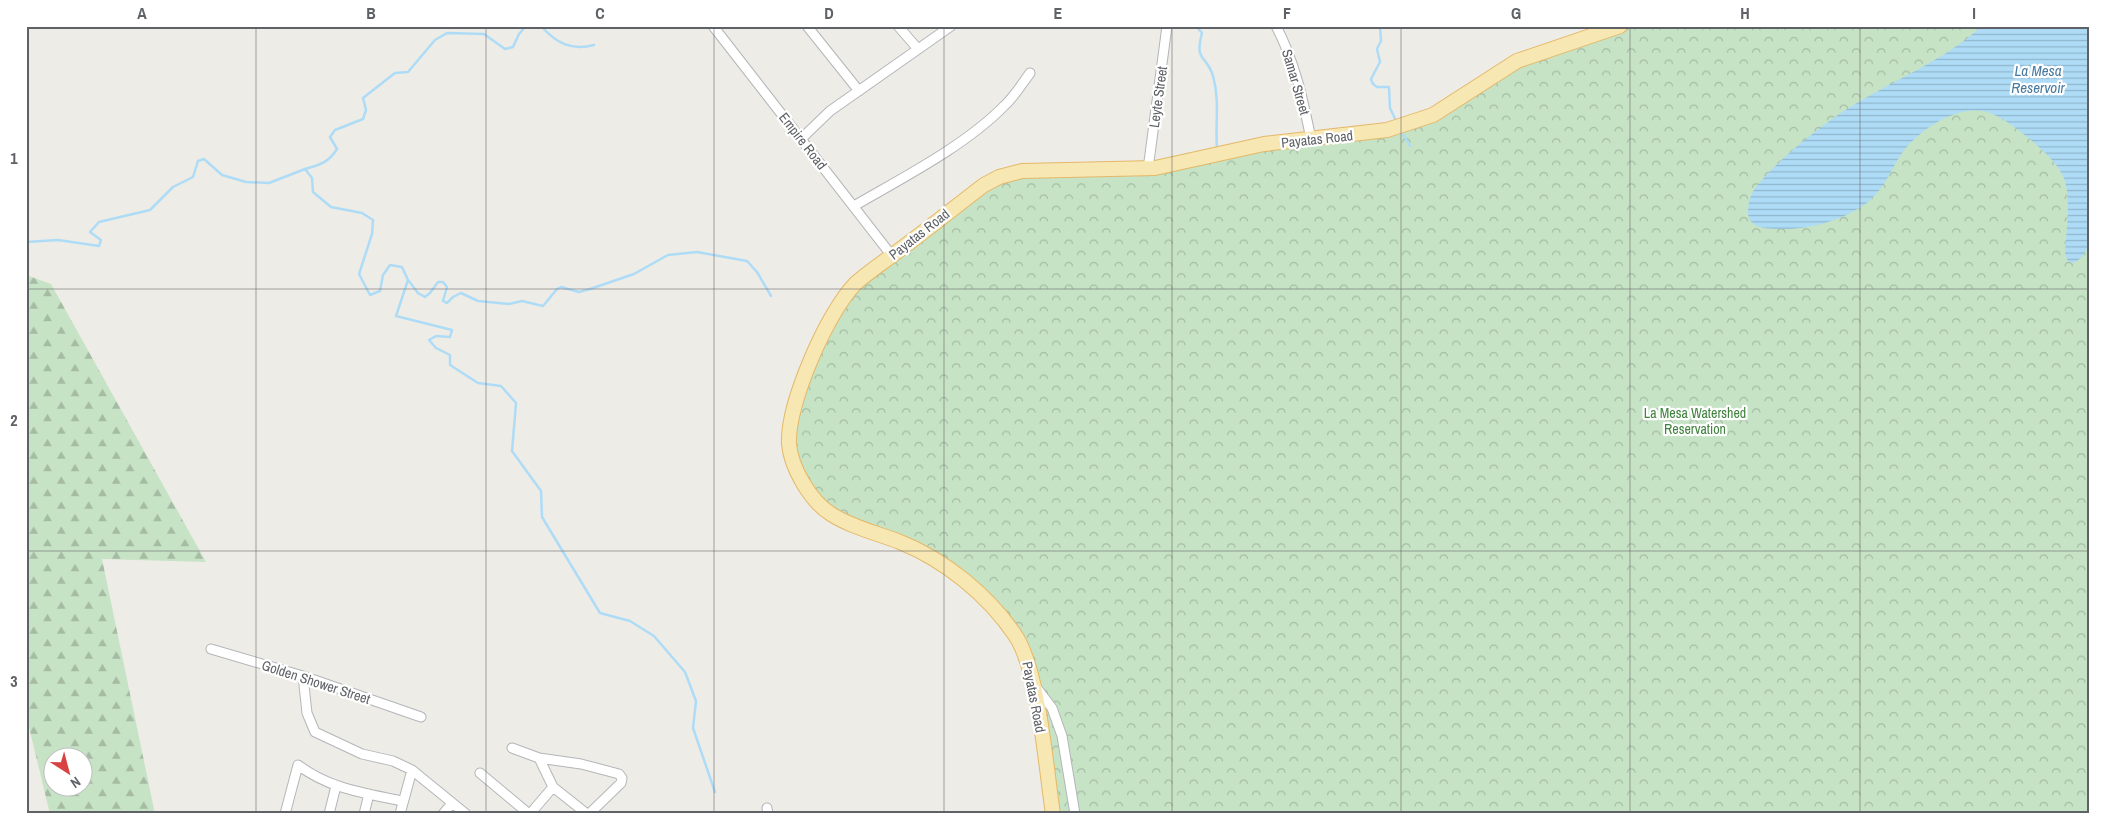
<svg xmlns="http://www.w3.org/2000/svg" width="2116" height="840" font-family="'Archivo Narrow',sans-serif">
	<style>
		.forest { fill: url(#forest-firs); fill-rule: evenodd }
		.park { fill: url(#park-crowns) }
		.water { fill: url(#water-rules) }
		.lines { fill: none; stroke-linecap: round; stroke-linejoin: round }
		.stream { stroke: #aedcf7; stroke-width: 2.5 }
		.minor-casing { stroke: #b3b6b9; stroke-width: 11 }
		.primary-casing { stroke: #e4b869; stroke-width: 16 }
		.minor { stroke: #fff; stroke-width: 9 }
		.primary { stroke: #f7e7b2; stroke-width: 14 }
		.grid { fill: none; stroke: #5e6165; stroke-width: 1; stroke-opacity: 0.55 }
		.labels { text-anchor: middle; dominant-baseline: central; stroke-width: 4.5; stroke-linejoin: round; paint-order: stroke }
		.street-label { font-size: 14px; fill: #5e6165; stroke: #fff }
		.park-label { font-size: 14px; fill: #40833e; stroke: #fff }
		.water-label { font-size: 15px; font-style: italic; fill: #487a9f; stroke: #fff }
		.neatline { fill: none; stroke: #5e6165; stroke-width: 2 }
		.grid-label { font-size: 16px; text-anchor: middle; font-weight: bold; fill: #5e6165 }
	</style>
	<defs>
		<pattern id="forest-firs" width="22" height="20" patternUnits="userSpaceOnUse" patternTransform="scale(1.25)"><rect width="22" height="20" fill="#c7e3c5"/><path d="M5 1l3.5 6h-7zM16 11l3.5 6h-7z" fill="#a5bba4"/></pattern>
		<pattern id="park-crowns" width="20" height="18" patternUnits="userSpaceOnUse" patternTransform="scale(1.25)"><rect width="20" height="18" fill="#c7e3c5"/><path d="M2 6a3 3 0 1 1 6 0M12 15a3 3 0 1 1 6 0" fill="none" stroke="#a5bba4"/></pattern>
		<pattern id="water-rules" width="6" height="5" patternUnits="userSpaceOnUse" patternTransform="scale(1.25)"><rect width="6" height="5" fill="#aedcf7"/><path d="M0 2.5h6" fill="none" stroke="#91b6cc"/></pattern>
	</defs>
	<rect width="100%" height="100%" fill="#eeece6"/>
	<!-- forest -->
	<path class="forest" d="M26 275 51 284 206 562 102 559 155 814H50L26 715ZM52 758H82V788H52Z"/>
	<!-- park -->
	<path class="park" d="M1620 26H2090V814H1053L1029 661 968 581 852 523 819 498 793 452 795 410 847 297 999 177 1155 168 1423 120 1496 73Z"/>
	<!-- water -->
	<path class="water" d="M1982 26H2090V241C2086 251 2084 258 2073 263L2068 261 2065 254C2066 233 2072 195 2063 176 2055 160 2039 147 2026 136 2015 127 2004 119 1990 113 1959 102 1919 130 1902 153 1891 169 1885 188 1869 201 1847 219 1810 230 1781 229 1769 229 1748 229 1748 212 1748 204 1750 196 1754 190 1772 164 1825 122 1852 106 1896 79 1943 61 1982 26Z"/>
	<g class="lines">
		<!-- stream -->
		<path class="stream" d="M541 26C556 43 571 51 594 45
			M1196 26 1202 33C1194 62 1207 55 1213 76 1220 100 1215 124 1217 149
			M1380 26 1381 41 1377 49 1380 62 1371 79 1373 84 1377 87H1389L1390 108 1397 123
			M1401 130 1410 146
			M305 169C320 165 329 162 337 149L330 137 335 130 363 119 366 110 363 98 395 73 408 72 435 40 447 33 484 34 505 49 513 47 519 34 526 26
			M26 242 58 240 99 246 101 240 90 232 99 222 150 210 173 187 193 177 198 161 204 159 222 175 246 182 269 183 305 169 312 178 313 192 331 207 362 213 373 220 372 234 359 274 370 295 380 291 383 275 390 265 402 267 408 280 396 316 452 330 450 337 436 336 429 340 436 348 450 355V365L478 383 501 386 516 403 512 451 541 491 542 517 600 613 630 621 654 636 685 672 696 701 693 728 715 792
			M408 280 418 293 425 297 430 293 438 282H443L447 287 443 301 447 303 453 297 461 293 478 301 509 304 522 301 543 306 557 289 561 287 579 292 590 289 634 274 668 255 697 252 747 261 757 272 771 296"/>
		<!-- minor casing -->
		<g class="minor-casing">
			<path id="minor" d="M713 26 892 256
				M807 26 859 91
				M898 26 918 49
				M1276 26C1295 62 1303 100 1311 139
				M802 138 830 111 951 26
				M1148 169 1167 26
				M854 206C902 178 965 146 1004 106 1014 97 1022 84 1030 73
				M211 649 303 676 421 717
				M303 676 307 713 315 732 362 754 393 761 412 770 466 814
				M1036 687 1052 708 1062 736 1075 814
				M512 748 539 758 581 764 619 774 622 778 621 783 589 814
				M539 758 553 787 587 814
				M480 773 529 814
				M767 808 768 814
				M285 814 298 765C330 789 364 793 402 801
				M329 814 336 786
				M364 814 369 794
				M400 814 412 770
				M443 814 452 803
				M530 814 553 787"/>
		</g>
		<!-- primary casing -->
		<g class="primary-casing">
			<path id="primary" d="M1053 814C1046 769 1039 670 1015 635 988 595 945 560 900 542 877 533 851 527 831 514 810 501 791 467 789 444 787 404 827 313 855 284 868 272 884 262 898 251 927 230 955 207 984 185L999 177 1022 171 1155 168 1264 144 1387 130 1433 115 1517 61 1620 26"/>
		</g>
		<!-- minor -->
		<use href="#minor" class="minor"/>
		<!-- primary -->
		<use href="#primary" class="primary"/>
	</g>
	<!-- grid -->
	<path class="grid" d="M256 26V814M486 26V814M714 26V814M944 26V814M1172 26V814M1401 26V814M1630 26V814M1860 26V814M26 289H2090M26 551H2090"/>
	<g class="labels">
		<!-- street labels -->
		<g class="street-label">
			<text transform="translate(1296 82) rotate(74)">Samar Street</text>
			<text transform="translate(1158 97) rotate(-82)">Leyte Street</text>
			<text transform="translate(1317 139) rotate(-6)">Payatas Road</text>
			<text transform="translate(803 141) rotate(52)">Empire Road</text>
			<text transform="translate(919 234) rotate(-38)">Payatas Road</text>
			<text transform="translate(316 682) rotate(18)">Golden Shower Street</text>
			<text transform="translate(1034 697) rotate(79)">Payatas Road</text>
		</g>
		<!-- park labels -->
		<g class="park-label">
			<text x="1695" y="413">La Mesa Watershed<tspan x="1695" dy="16">Reservation</tspan></text>
		</g>
		<!-- water labels -->
		<g class="water-label">
			<text x="2038" y="70">La Mesa<tspan x="2038" dy="17">Reservoir</tspan></text>
		</g>
	</g>
	<!-- border -->
	<rect width="2116" height="840" fill="none" stroke="#ffffff" stroke-width="55"/>
	<!-- north arrow -->
	<g transform="translate(68 772) rotate(144)"><circle r="24" fill="#ffffff" stroke="#bfc0c1"/>
	<path d="M0-4L9 19L0 12L-9 19Z" fill="#d94242"/>
	<text y="-8" font-size="14" font-weight="bold" text-anchor="middle" fill="#5e6165">N</text>
	</g>
	<rect x="28" y="28" width="2060" height="784" class="neatline"/>
	<g class="grid-label">
		<text x="142" y="19">A</text>
		<text x="371" y="19">B</text>
		<text x="600" y="19">C</text>
		<text x="829" y="19">D</text>
		<text x="1058" y="19">E</text>
		<text x="1287" y="19">F</text>
		<text x="1516" y="19">G</text>
		<text x="1745" y="19">H</text>
		<text x="1974" y="19">I</text>
		<text x="14" y="164">1</text>
		<text x="14" y="426">2</text>
		<text x="14" y="687">3</text>
	</g>
</svg>
